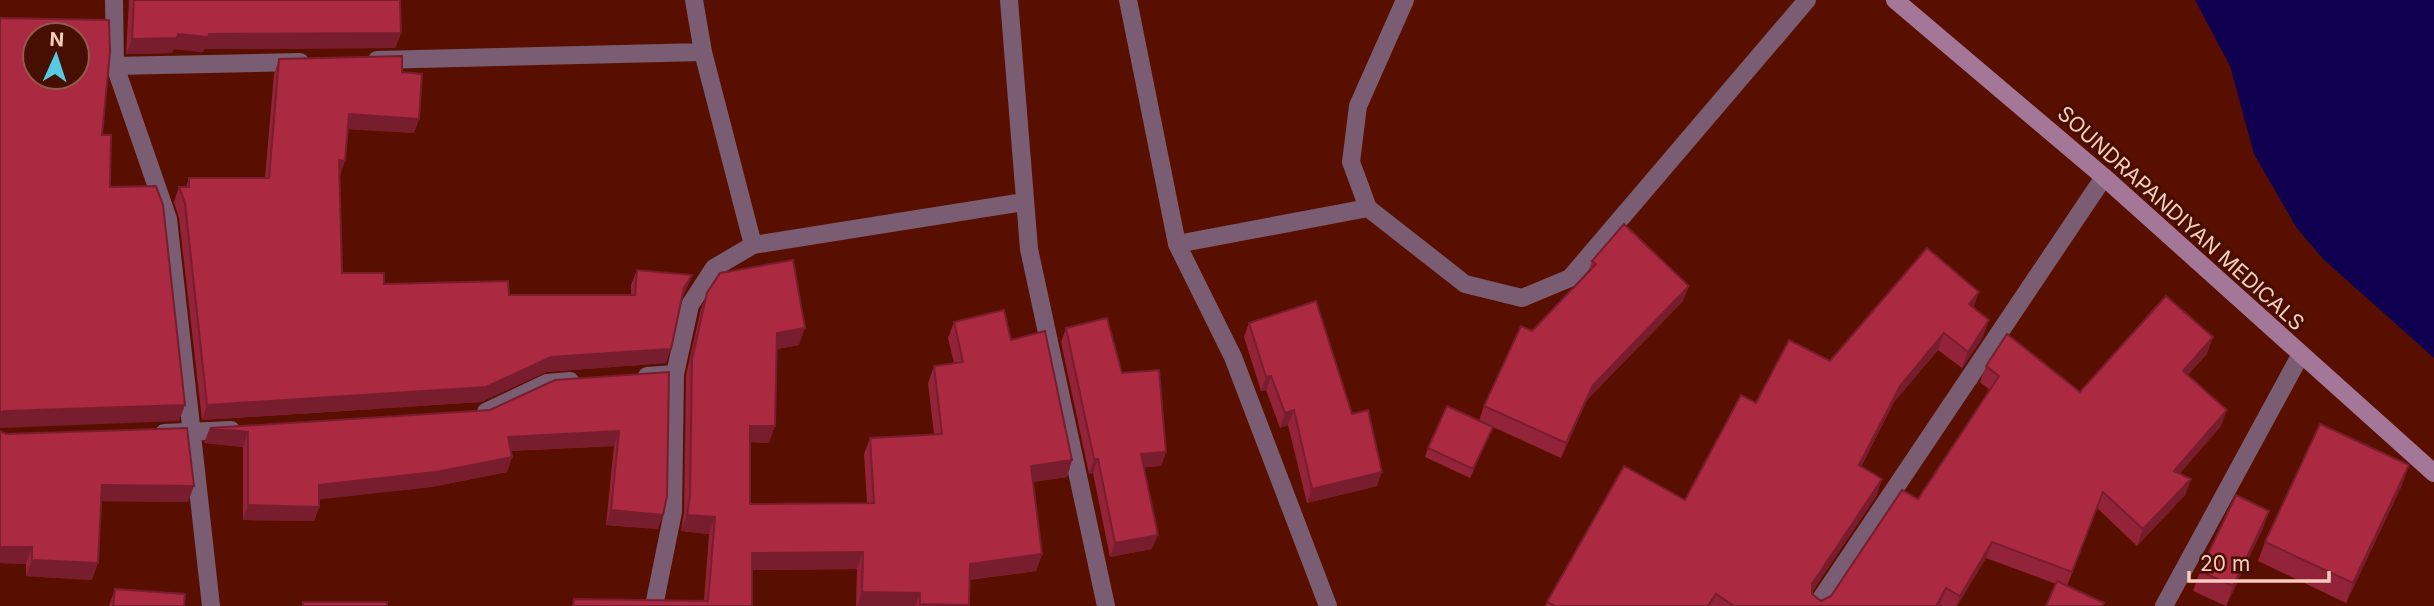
<svg xmlns="http://www.w3.org/2000/svg" width="2434" height="606" font-family="Inter,sans-serif">
	<style>
		.water { fill: #0f0050 }
		.lines { fill: none; stroke-linecap: round; stroke-linejoin: round }
		.minor { stroke: #7a5d73; stroke-width: 18 }
		.secondary { stroke: #a47799; stroke-width: 18 }
		.wall { fill: #932338 }
		.shaded-wall { fill: #781d2e }
		.building { fill: #ab2941; stroke: #781d2e; stroke-width: 2; fill-rule: evenodd }
		.labels { text-anchor: middle; dominant-baseline: central; stroke-width: 6; stroke-linejoin: round; paint-order: stroke }
		.street-label { font-size: 21px; fill: #f9ccc0; stroke: #460f02 }
	</style>
	<rect width="100%" height="100%" fill="#590f00"/>
	<!-- water -->
	<path class="water" d="M2195 0H2434V358L2323 259 2296 227 2254 154 2230 66Z"/>
	<g class="lines">
		<!-- minor -->
		<path class="minor" d="M114 0 115 66 168 219 211 606
			M694 0 703 52 753 245
			M1009 0 1029 249 1106 606
			M1128 0 1177 244 1233 357 1328 606
			M1405 0 1358 106 1351 162 1368 208 1465 284 1522 298 1570 278 1807 0
			M377 60 703 52
			M115 66 300 62
			M1177 244 1368 208
			M647 376 675 374
			M486 412 547 383 570 381
			M164 433 231 430
			M654 606 673 512 675 374 690 305 714 268 753 245 1023 202
			M1816 606 2104 177
			M2164 606 2301 354"/>
		<!-- secondary -->
		<path class="secondary" d="M1895 0 2104 177 2434 473"/>
	</g>
	<!-- wall -->
	<path class="wall" d="M129 0H400L401 33 395 48 204 49 203 52 174 49 172 53 126 54Z
		M279 59 402 72 419 119 414 133 348 129 339 176 342 273 384 284 509 295H631V285L637 270 692 275 686 290 682 297 666 363 546 372 481 402 202 420 179 218 174 202 179 187H186L189 178H265L274 74Z
		M1592 261 1683 301 1587 400 1561 458 1493 427 1470 478 1425 457 1428 448 1479 421 1484 406 1532 331 1588 272Z
		M707 293 799 345 776 349 769 443 750 442V504L867 503 864 454 870 438 934 434 928 383 934 366 954 363 948 338 954 322 1011 340 1072 460 1067 477 1033 482 1042 554 1036 571 969 580 968 606H856L857 569 752 570V606H572L574 599 704 601 709 534 681 531 684 512 686 375 701 309Z
		M1974 308 1983 337 1962 368 1938 350 1894 402 1861 467 1877 495 1812 592V594L1821 601 1831 596 1918 499 1990 390 1980 382 1986 366 2080 392 2207 354 2187 375 2221 426 2180 473 2191 479 2185 495 2137 546 2097 508 2067 586 2056 584 1986 558 1957 606H1942L1940 605 1939 606H1545L1547 602 1685 500 1756 403 1830 361Z
		M1249 323 1352 414 1377 486 1307 503 1288 425 1280 428 1266 390 1261 391 1244 337Z
		M1066 328 1122 373 1166 452 1161 466 1144 467 1152 549 1110 557 1093 473 1089 474 1061 342Z
		M669 372 658 529 606 525 614 446 511 451 512 457 507 472 431 487 319 499V507L314 521 243 520V447L204 443 210 428 490 410Z
		M0 431 6 434 188 502 101 501 92 580 26 576V564L0 563Z
		M2402 485 2346 603 2258 561 2265 542Z
		M2269 511 2262 530 2226 606 2193 591 2200 571Z
		M115 589 184 606H109Z"/>
	<!-- shaded-wall -->
	<path class="shaded-wall" d="M401 33 395 48 204 49 203 52 174 49 172 53 126 54 132 39 178 34Z
		M349 114 419 119 414 133 344 129Z
		M339 160 345 161 340 176 333 175Z
		M692 275 686 290 679 303 684 288Z
		M1689 286 1683 301 1587 400 1561 458 1566 443 1593 385Z
		M1979 292 1973 309 1969 304Z
		M1989 320 1983 337 1962 368 1968 352Z
		M805 328 799 345 771 350 777 333Z
		M1944 333 1938 350 1894 402 1853 482 1859 465 1900 386Z
		M2213 337 2207 354 2177 387 2183 371Z
		M671 349 666 363 546 372 481 402 202 420 207 405 551 357Z
		M1271 376 1266 390 1261 391 1266 377Z
		M185 405 179 421 0 428V413L5 411Z
		M1294 410 1288 425 1280 428 1285 413Z
		M2227 410 2221 426 2168 487 2174 471Z
		M750 426H775L769 443 744 442Z
		M210 428 248 432 243 447 204 443Z
		M619 431 614 446 502 451 508 437Z
		M1166 452 1161 466 1136 468 1141 454Z
		M512 457 507 472 431 487 314 500 319 485Z
		M1094 459H1098L1093 473 1089 474Z
		M1072 460 1067 477 1025 483 1031 466Z
		M2409 465 2402 485 2346 603 2353 583Z
		M1382 472 1377 486 1307 503 1312 489Z
		M1882 479 1877 495 1806 600 1812 584Z
		M2191 479 2185 495 2137 546 2143 529Z
		M102 485 194 486 188 502 96 501Z
		M248 505 319 507 314 521 243 520Z
		M611 510 663 515 658 529 606 525Z
		M2269 511 2262 530 2226 606 2233 586Z
		M687 515 715 517 709 534 681 531Z
		M1158 535 1152 549 1110 557 1115 543Z
		M1992 542 1986 558 1957 606H1956L1960 596Z
		M0 547H32L26 564 0 563Z
		M863 552 857 569 746 570 752 553Z
		M1042 554 1036 571 964 580 970 564Z
		M32 560 98 563 92 580 26 576Z
		M1946 588 1939 606H1936Z
		M862 592 920 593 915 606H857Z
		M920 604 969 605 968 606H919Z"/>
	<!-- building -->
	<path class="building" d="M134 0H400L401 33 209 34 208 37 178 34 177 38 132 39Z
		M0 18 109 20 110 52 102 135H111L110 187 156 186 163 205 185 405 5 411 0 413ZM35 35H77V77H35Z
		M402 56V72L422 74 419 119 349 114 345 161 339 160 342 273H384V284L508 281 509 295H635L637 270 692 275 684 288 671 349 551 357 486 387 207 405 185 203 179 187H189V178H269L279 59Z
		M1624 224 1689 286 1593 385 1566 443 1484 406 1521 326 1532 331 1596 264 1592 261Z
		M1927 248 1979 292 1969 304 1989 320 1968 352 1944 333 1900 386 1859 465 1882 479 1812 584V594L1821 601 1831 596 1902 490 1918 499 1999 376 1986 366 2007 334 2080 392 2166 296 2213 337 2183 371 2227 410 2174 471 2191 479 2143 529 2103 492 2072 572 1992 542 1960 596 1946 588 1936 606H1734L1716 594 1708 606H1555L1547 602 1624 466 1685 500 1741 395 1756 403 1789 340 1830 361Z
		M793 260 805 328 777 333 775 426H750V504L874 503 870 438 942 434 934 366 963 362 954 322 1004 310 1011 340 1045 331 1072 460 1031 466 1042 554 970 564 969 605 920 604V593L862 592 863 552 752 553V606H573L574 599 708 601 715 517 687 515 690 496 692 359 707 293 720 273Z
		M1316 301 1352 414 1368 410 1382 472 1312 489 1294 410 1285 413 1271 376 1266 377 1249 323Z
		M1107 318 1122 373 1159 370 1166 452 1141 454 1158 535 1115 543 1098 459H1094L1066 328Z
		M669 372 667 496 663 515 611 510 619 431 508 437 512 457 436 472 319 485V507L248 505V432L210 428 490 410 555 380Z
		M1447 406 1493 427 1473 469 1428 448Z
		M2320 424 2409 465 2353 583 2265 542Z
		M187 428 194 486 102 485 98 563 32 560V547H0V431L6 434Z
		M2236 495 2269 511 2233 586 2200 571Z
		M2057 581 2104 603 2102 606H2046Z
		M115 589 185 594 184 606H113Z
		M303 602H387V606H303Z"/>
	<g class="labels">
		<!-- street labels -->
		<g class="street-label">
			<text transform="translate(2181 218) rotate(42)">SOUNDRAPANDIYAN MEDICALS</text>
		</g>
	</g>
	<!-- north arrow -->
	<g transform="translate(56 56) rotate(3)"><circle r="33" fill="#460f02" stroke="#8e5b4e" stroke-width="2"/>
	<path d="M0-5L12 26L0 18L-12 26Z" fill="#57c9e3"/>
	<text y="-10" font-size="19" font-weight="bold" text-anchor="middle" fill="#f9ccc0">N</text>
	</g>
	<!-- scale -->
	<path d="M2189 571v10h140v-10" fill="none" stroke="#f9ccc0" stroke-width="3.5"/>
	<text x="2200" y="571" font-size="21" fill="#f9ccc0" stroke="#460f02" stroke-width="5" paint-order="stroke">20 m</text>
</svg>
